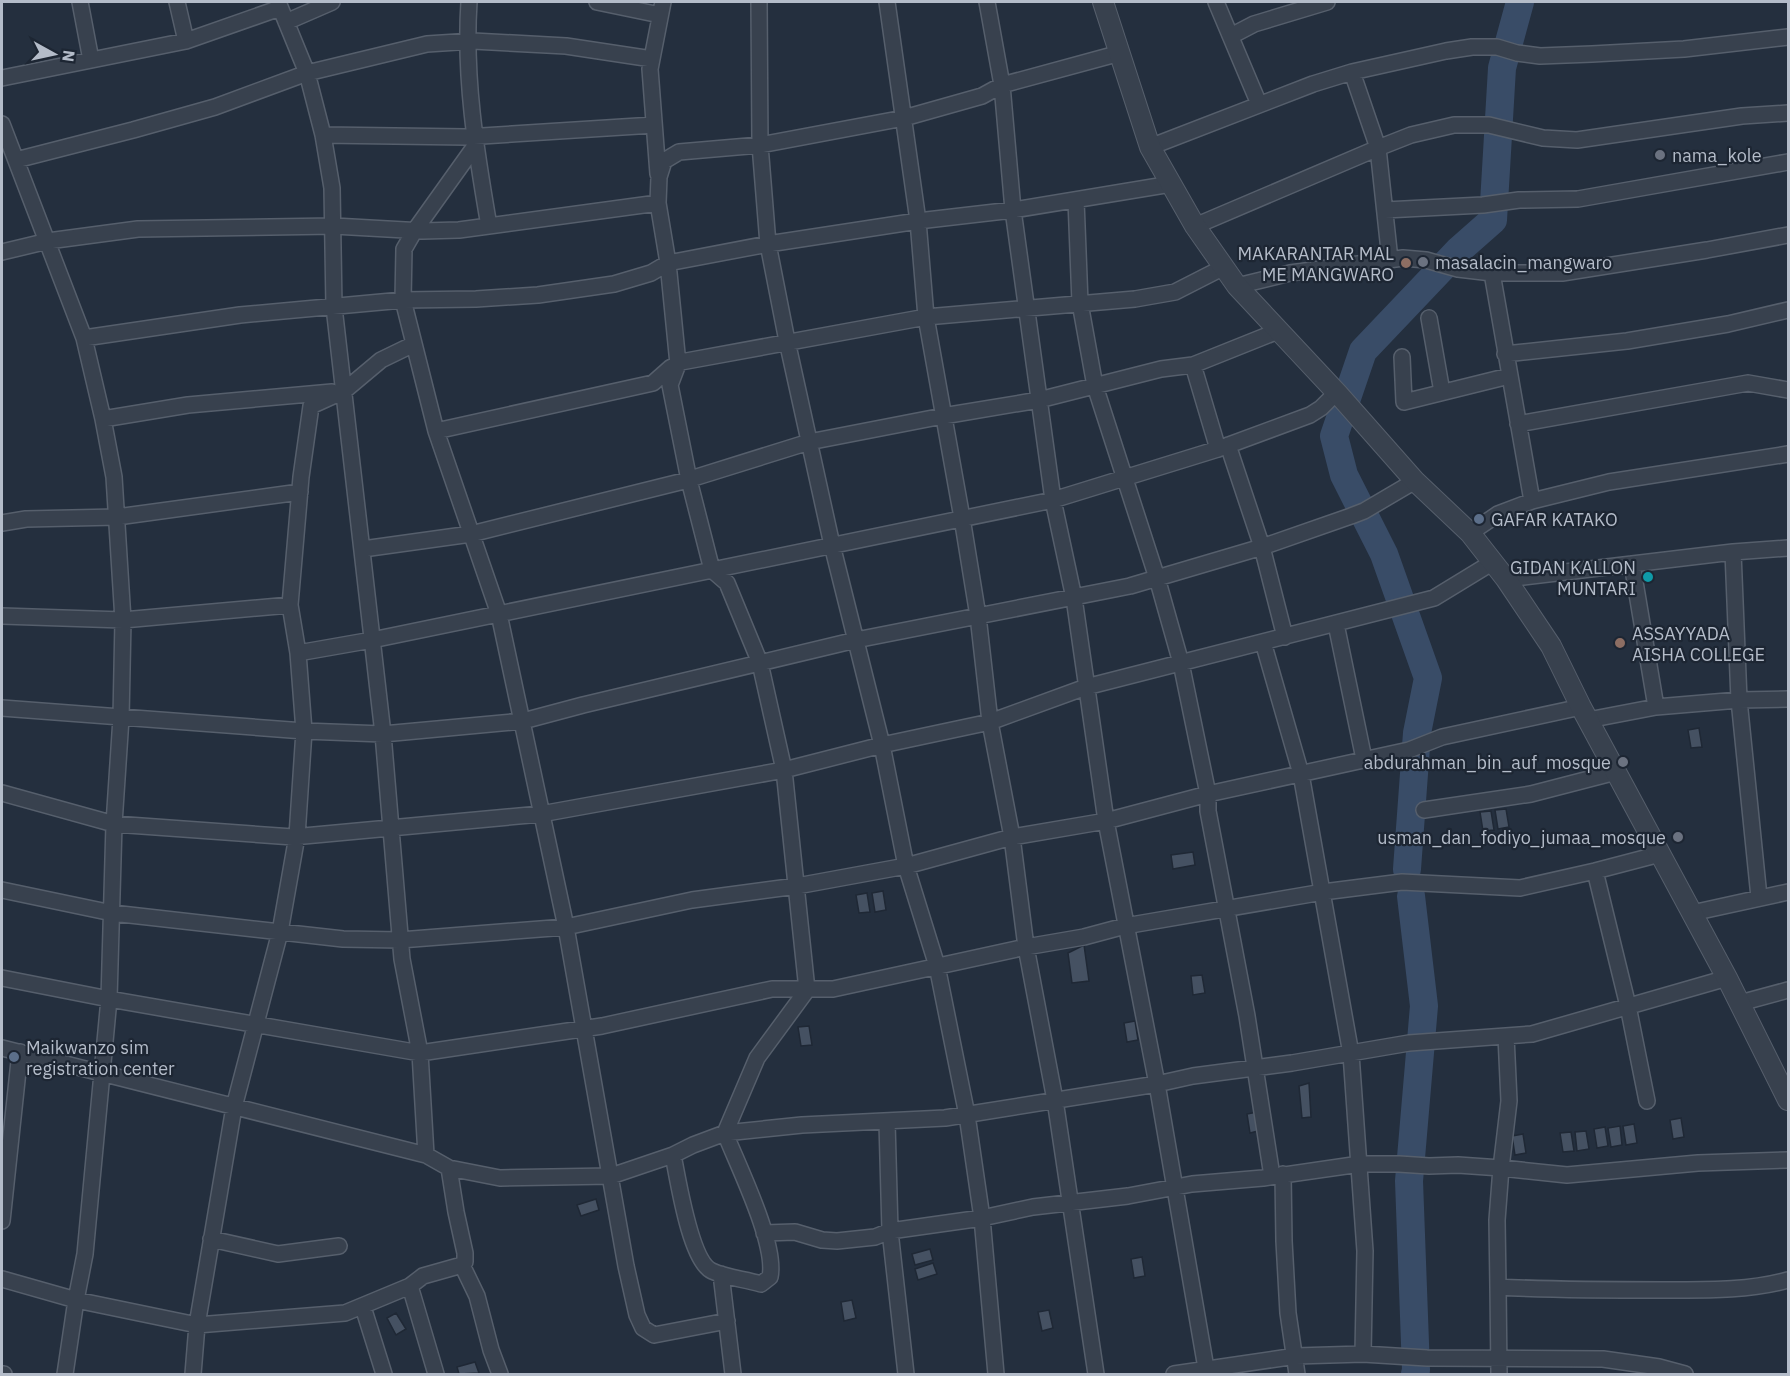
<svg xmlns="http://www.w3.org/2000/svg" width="1790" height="1376" font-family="'IBM Plex Sans',sans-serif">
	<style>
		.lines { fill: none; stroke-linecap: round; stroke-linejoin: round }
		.river { stroke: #394c67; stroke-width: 28 }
		.building { fill: #455162; stroke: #1f2835; stroke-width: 1.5 }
		.minor-casing { stroke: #565f6c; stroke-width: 18 }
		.tertiary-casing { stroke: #565f6c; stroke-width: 22 }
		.minor { stroke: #38414e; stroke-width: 15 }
		.tertiary { stroke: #38414e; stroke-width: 20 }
		.worship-dot { fill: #6b7280; stroke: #1d2633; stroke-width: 2 }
		.education-dot { fill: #8d6e63; stroke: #1d2633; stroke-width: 2 }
		.service-dot { fill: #5c6f8a; stroke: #1d2633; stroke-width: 2 }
		.culture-dot { fill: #0f9aa8; stroke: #1d2633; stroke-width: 2 }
		.labels { text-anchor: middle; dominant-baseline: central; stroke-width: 4.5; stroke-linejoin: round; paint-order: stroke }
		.poi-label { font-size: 18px; fill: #b4bcc9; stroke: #1d2633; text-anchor: start }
	</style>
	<rect width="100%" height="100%" fill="#242f3e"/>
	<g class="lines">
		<!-- river -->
		<path class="river" d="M1407 869 1417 733 1428 678 1384 554 1344 475 1334 436 1363 351 1459 250 1493 220 1502 68 1520 2
			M1411 896 1424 1006 1409 1181 1416 1370 1415 1374"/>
	</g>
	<!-- building -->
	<path class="building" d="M1699 728 1702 747 1691 748 1688 730Z
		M1506 809 1509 827 1498 829 1495 810Z
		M1491 811 1494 830 1483 831 1480 812Z
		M1193 852 1195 865 1173 869 1171 855Z
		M883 891 886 910 875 912 872 893Z
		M867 893 870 912 859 913 856 895Z
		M1084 945 1089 981 1072 983 1068 953Z
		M1202 975 1205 993 1193 995 1191 976Z
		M1135 1021 1138 1040 1127 1042 1124 1023Z
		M809 1026 812 1045 801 1046 798 1027Z
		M1309 1083 1311 1117 1302 1118 1299 1086Z
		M1257 1112 1262 1130 1250 1133 1247 1114Z
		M1681 1118 1684 1137 1673 1139 1670 1120Z
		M1634 1124 1637 1143 1626 1145 1623 1126Z
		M1620 1126 1622 1145 1611 1147 1608 1128Z
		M1605 1127 1608 1146 1597 1148 1594 1129Z
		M1586 1131 1589 1149 1577 1151 1575 1132Z
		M1571 1132 1574 1151 1563 1152 1560 1133Z
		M1523 1134 1526 1153 1515 1155 1512 1136Z
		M596 1199 599 1210 581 1216 577 1205Z
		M930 1249 933 1260 915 1265 912 1254Z
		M1142 1257 1145 1276 1134 1278 1131 1259Z
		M933 1263 937 1274 918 1280 915 1269Z
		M852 1300 856 1318 844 1321 841 1302Z
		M1049 1310 1053 1328 1042 1331 1038 1312Z
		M396 1313 406 1329 396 1335 387 1318Z
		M475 1362 479 1373 459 1374 457 1367Z"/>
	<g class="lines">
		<!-- minor casing -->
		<g class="minor-casing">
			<path id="minor" d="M80 2 91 60
				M177 2 186 41
				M278 2 307 73 323 135 332 188 334 307 383 734 402 959 420 1053 426 1155
				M469 2C464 77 476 151 489 226
				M597 2 660 15
				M759 2 760 145 768 244 787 341 832 545 882 745 906 866 937 966 967 1115 982 1218 996 1374
				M887 2 918 221 926 317 962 518 978 616 990 722 1012 837 1026 947 1055 1100 1096 1374
				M987 2 1002 85 1013 210 1053 500 1074 598 1106 821 1157 1084 1207 1374
				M1216 2 1259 104
				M286 22 332 2
				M1231 36 1254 24 1327 2
				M1352 72 1378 148 1390 260
				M2 78 186 41 280 8
				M2 124 84 338 103 419 114 477 123 620 121 718 114 824 109 999 85 1254 76 1300 65 1374
				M323 135 466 137 654 125
				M475 146 415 230 404 249 403 300 436 431 499 614 566 927 626 1266 637 1315 643 1328 654 1335 727 1321
				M1150 147 1313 84 1352 72 1446 51 1472 47H1497L1517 53 1540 56 1592 54 1684 49 1788 37
				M16 160 133 130 215 107 307 73 427 44 473 41 566 46 652 59
				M658 174 650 69 663 2
				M1385 210 1483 205 1519 200 1578 199 1788 162
				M1195 226 1378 148 1411 135 1454 125H1489L1543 138 1577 140 1742 116 1788 113
				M2 252 48 241 138 229 334 226 423 231 459 230 658 203
				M1492 273 1532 501
				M1237 286 1290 273 1403 258 1426 260 1458 269 1492 273H1562L1707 250 1788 235
				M1429 318 1442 392
				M84 338 240 315 403 300 476 299 538 295 614 284 651 273 668 263 768 244 918 221 1013 210 1171 184
				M1505 354 1627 341 1728 324 1788 310
				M1402 357 1404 402 1509 376
				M1193 365 1218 449
				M103 419 188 405 332 392
				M1518 424 1748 383 1788 390
				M436 431 653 383 670 368 681 362 926 317 1135 299 1175 292 1224 267
				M1228 445 1262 547 1285 637
				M2 523 26 519 117 517 300 492
				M1470 533 1498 514 1532 501 1609 482 1788 454
				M363 549 471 534 684 481 809 442 943 416 1039 400 1161 369 1193 365 1278 331
				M1733 552 1739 700 1759 897
				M1632 564 1656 707
				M1506 579 1733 552 1788 548
				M2 616 123 620 290 605
				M1336 624 1364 759
				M1263 642 1301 774 1351 1054 1365 1251 1363 1354
				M298 653 372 640 1053 500 1218 449 1310 415 1321 408 1336 393
				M2 708 304 731 383 734 523 721 583 705 856 640 1130 586 1262 547 1351 516 1364 511 1415 481
				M1588 720 1656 707 1739 700 1788 699
				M2 793 114 824 293 837 541 814 784 770 882 745 990 722 1086 687 1434 598 1493 562
				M1424 810 1531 794 1616 772
				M1595 871 1628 1006 1647 1101
				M2 890 112 913 343 939 400 940 566 927 692 900 797 886 906 866 1012 837 1106 821 1208 794 1181 663 1157 578 1095 386 1080 303 1076 200
				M1692 913 1788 892
				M2 978 109 999 420 1053 602 1026 772 989H833L1026 947 1084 937 1125 926 1323 892 1402 882 1520 888 1595 871 1660 854
				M1740 1003 1788 990
				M2 1048 426 1155 449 1168 500 1178 611 1176 673 1155 693 1145 725 1133 802 1125 945 1118 1157 1084 1193 1076 1292 1063 1409 1043 1532 1034 1727 978
				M887 1122 890 1231 906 1374
				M673 1155C678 1179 690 1261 712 1271 727 1278 745 1279 761 1284L770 1277C777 1244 738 1166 725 1133L757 1058 807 990 784 770 760 663 727 583 712 570 689 480 670 385 678 364 668 263 658 203 659 177 664 161 679 152 760 145 904 118 982 96 1002 85 1120 53
				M1283 1174 1284 1241 1288 1313 1297 1374
				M1272 1176 1247 1016 1208 811V794L1409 750 1442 737 1581 707
				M2 1221 20 1052
				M764 1233 795 1232 822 1240 837 1241 875 1237 890 1231 982 1218 1033 1207 1128 1196 1192 1184 1263 1178 1360 1164H1399L1429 1166 1458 1165 1501 1168 1509 1101 1506 1036
				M211 1239 278 1254 339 1246
				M462 1265 477 1296 491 1350 500 1374
				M721 1274 733 1374
				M2 1279 76 1300 197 1325 345 1313 410 1286 423 1276 462 1265 465 1262V1253L456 1212 449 1168
				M410 1286 436 1374
				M1498 1287 1497 1220 1501 1168 1567 1175 1698 1163 1788 1160
				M363 1307 384 1374
				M2 1374H4
				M193 1374 197 1325 234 1107 280 932 297 836 304 731 298 653 290 605 301 477 311 406 344 391 381 360 414 344
				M1174 1374 1296 1356 1363 1354 1427 1358 1603 1359 1659 1367 1685 1374
				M1499 1374 1498 1287C1554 1290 1609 1290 1665 1290 1705 1290 1749 1291 1788 1280"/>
		</g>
		<!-- tertiary casing -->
		<g class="tertiary-casing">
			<path id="tertiary" d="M1103 2 1150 147 1195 226 1237 286 1339 395 1415 481 1470 533 1506 579 1551 646 1581 707 1727 978 1788 1100"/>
		</g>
		<!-- minor -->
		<use href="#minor" class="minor"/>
		<!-- tertiary -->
		<use href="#tertiary" class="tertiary"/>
	</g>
	<!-- markers -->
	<g class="worship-dot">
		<circle cx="1660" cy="155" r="6"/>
		<circle cx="1423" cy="262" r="6"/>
		<circle cx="1623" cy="762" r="6"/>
		<circle cx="1678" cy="837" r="6"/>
	</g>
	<g class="education-dot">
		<circle cx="1406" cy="263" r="6"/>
		<circle cx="1620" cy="643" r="6"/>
	</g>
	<g class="service-dot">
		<circle cx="1479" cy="519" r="6"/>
		<circle cx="14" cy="1057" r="6"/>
	</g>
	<circle class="culture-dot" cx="1648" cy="577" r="6"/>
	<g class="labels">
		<!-- poi labels -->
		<g class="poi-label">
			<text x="1672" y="155">nama_kole</text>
			<text x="1394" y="253" text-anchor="end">MAKARANTAR MAL<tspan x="1394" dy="21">ME MANGWARO</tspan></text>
			<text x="1435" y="262">masalacin_mangwaro</text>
			<text x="1491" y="519">GAFAR KATAKO</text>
			<text x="1636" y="567" text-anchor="end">GIDAN KALLON<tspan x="1636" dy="21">MUNTARI</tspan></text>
			<text x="1632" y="633">ASSAYYADA<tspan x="1632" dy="21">AISHA COLLEGE</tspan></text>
			<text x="1611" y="762" text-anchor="end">abdurahman_bin_auf_mosque</text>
			<text x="1666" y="837" text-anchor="end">usman_dan_fodiyo_jumaa_mosque</text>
			<text x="26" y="1047">Maikwanzo sim<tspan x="26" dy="21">registration center</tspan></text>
		</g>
	</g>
	<!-- border -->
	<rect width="1790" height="1376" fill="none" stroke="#b4bcc9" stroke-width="6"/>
	<!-- north arrow -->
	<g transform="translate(54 54) rotate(98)" stroke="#1d2633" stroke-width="4.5" paint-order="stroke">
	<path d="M0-4.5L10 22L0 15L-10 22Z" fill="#b4bcc9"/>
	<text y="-9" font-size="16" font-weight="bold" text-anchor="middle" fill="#b4bcc9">N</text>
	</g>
</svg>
